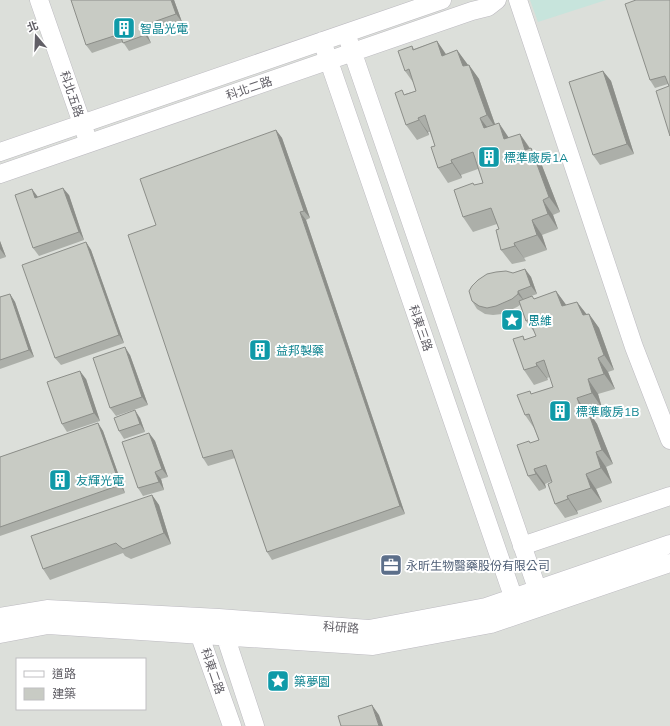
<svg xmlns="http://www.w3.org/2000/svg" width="670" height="726" font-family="Mulish,'Noto Sans TC',sans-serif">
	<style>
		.industrial { fill: #dcdfda; fill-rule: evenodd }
		.green { fill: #c7e4dc }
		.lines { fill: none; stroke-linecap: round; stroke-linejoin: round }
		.minor-casing { stroke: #bcbac0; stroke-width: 19 }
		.minor { stroke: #fff; stroke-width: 18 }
		.wall { fill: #acafa9 }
		.shaded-wall { fill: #8c8e89 }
		.building { fill: #c8cbc4; stroke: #8c8e89 }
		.labels { text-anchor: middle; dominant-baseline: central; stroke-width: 4; stroke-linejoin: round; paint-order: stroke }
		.culture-label { font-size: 12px; fill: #0d838f; stroke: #fff; text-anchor: start }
		.street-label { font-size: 12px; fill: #615f66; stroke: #fff }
		.service-label { font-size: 12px; fill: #4e5e75; stroke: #fff; text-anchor: start }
	</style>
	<rect width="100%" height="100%" fill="#ecefe8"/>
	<!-- industrial -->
	<path class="industrial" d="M0 0H670V726H0ZM17 659H145V709H17Z"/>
	<!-- green -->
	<path class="green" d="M530 0H606L538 22Z"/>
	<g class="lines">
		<!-- minor casing -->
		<g class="minor-casing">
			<path id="minor" d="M39 0 86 135
				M518 0 634 347 670 440
				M346 33 541 600
				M322 41 517 608
				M0 152 442 0
				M0 174 472 11 488 7 497 0
				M522 546 670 496
				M0 617 47 609 219 618 369 629 486 607 670 544
				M196 625 232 726
				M222 626 255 726
				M0 634 48 625 373 646 491 624 670 563"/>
		</g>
		<!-- minor -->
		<use href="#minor" class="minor"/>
	</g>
	<!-- wall -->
	<path class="wall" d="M174 0 182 22 147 34 151 43 129 51 123 42 92 53 86 45Z
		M636 0 669 86 668 84 655 88 650 80Z
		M437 41 446 54 457 50 468 65H469L479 79 495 124 509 138 520 134 530 148H531L541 163 560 212 553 215 558 229 542 235 547 250 524 258 526 261 512 264 501 250 499 229 497 224 473 232 463 217 475 185 483 183 478 169 461 175 462 178 448 183 438 168 435 146 430 132H428L429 135 417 140 406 125 405 94 416 91 415 85 405 71 412 46 414 49Z
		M603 71 611 81 634 154 600 165 593 155Z
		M276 130 282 138 310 218 306 220 405 514 272 560 267 552 235 458 208 466 203 458 156 225Z
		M69 195 84 240 39 256 33 248 38 197Z
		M0 241 6 257 0 259Z
		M86 242 91 250 124 343 61 365 55 358Z
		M525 269 531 277 537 294 523 299 532 296 534 299 556 291 566 305 577 302 586 314H589L599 328 614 370 608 372 615 389 598 394 602 408 589 412 597 424 613 464 606 467 612 483 596 489 602 502 577 511 578 514 565 518 555 504 552 481 545 484 546 488 539 491 528 476 531 443 539 440 534 428 525 415 532 394 553 387 550 377 547 378 548 380 534 385 524 370 523 336 525 340 536 336 535 333 526 321 520 305 517 307 502 314 493 315 485 314 477 309 472 301 513 273Z
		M10 294 15 302 34 357 0 369V297Z
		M130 355 148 405 116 416 110 408Z
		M86 379 100 421 67 432 62 424Z
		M140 418 145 432 124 439 119 431Z
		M98 423 103 431 125 493 0 536V457Z
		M149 433 155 441 168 477 161 479 164 490 143 496 138 488Z
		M152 495 159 505 171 544 131 559 125 556 123 553 50 580 43 569Z"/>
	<!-- shaded-wall -->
	<path class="shaded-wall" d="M171 0H174L182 22 176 14Z
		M142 26 147 34 151 43 145 35Z
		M437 41 447 56H442Z
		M457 50 468 65 463 66Z
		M469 65 479 79 497 130 487 115Z
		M603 71 611 81 634 154 627 144Z
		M418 118 428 132 429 135 419 120Z
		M480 118 491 132 484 128Z
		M499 123 509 138 504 139Z
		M276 130 282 138 310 218 304 211Z
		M520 134 530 149 525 150Z
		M531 148 541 163 560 212 549 197Z
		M451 160 461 175 462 178 452 163Z
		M63 188 69 195 84 240 79 232Z
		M32 189 38 197 35 198Z
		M543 200 553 215 558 229 548 214Z
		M300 212 306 220 405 514 400 506Z
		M532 220 542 235 547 250 537 235Z
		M0 241 6 257 0 249Z
		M86 242 91 250 124 343 119 335Z
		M514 243 526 261 515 246Z
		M525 269 531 277 537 294 531 286Z
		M518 291 523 299 524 301 518 294Z
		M556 291 567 306H562Z
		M10 294 15 302 34 357 29 350Z
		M577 302 588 316 583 315Z
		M589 314 599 328 614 370 604 355Z
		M125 347 130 355 148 405 142 397Z
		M598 358 608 372 615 389 604 374Z
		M536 363 547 378 548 380 537 366Z
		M80 371 86 379 100 421 94 413Z
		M588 379 598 394 602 408 592 393Z
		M577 398 587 413 582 411Z
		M587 409 597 424 613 464 602 450Z
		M135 410 140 418 145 432 140 424Z
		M98 423 103 431 125 493 120 485Z
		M149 433 155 441 168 477 162 469Z
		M596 452 606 467 612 483 601 468Z
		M534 469 545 484 546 488 536 474Z
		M155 472 161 479 164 490 159 482Z
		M586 474 596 489 602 502 591 488Z
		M152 495 159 505 171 544 164 533Z
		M567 496 577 511 578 514 568 499Z
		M372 705 379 715 383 726H379Z"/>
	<!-- building -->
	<path class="building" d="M71 0H171L176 14 142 26 145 35 123 43 120 34 86 45Z
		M636 0H670V136L656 91 669 86 665 76 650 80 625 4Z
		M437 41 442 56 457 50 463 66 469 65 487 115 480 118 484 128 499 123 504 139 520 134 525 150 531 148 549 197 543 200 548 214 532 220 537 235 514 243 515 246 501 250 496 230 499 229 491 208 463 217 454 190 473 183 474 185 483 183 473 152 451 160 452 163 438 168 431 147 435 146 425 115 418 118 419 120 406 125 395 93 402 90 404 95 416 91 409 69 405 71 398 51 412 46 413 50Z
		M603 71 627 144 593 155 569 82Z
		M276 130 304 211 300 212 400 506 267 552 232 450 203 458 128 235 156 225 140 179Z
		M63 188 79 232 33 248 15 195 32 189 35 198Z
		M86 242 119 335 55 358 22 265Z
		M525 269 531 286 518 291V294L512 299 496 306 487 308 479 306 472 301 469 291 472 286 478 280 487 274 496 272 506 271 513 273Z
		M556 291 562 306 577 302 583 315 589 314 604 355 598 358 604 374 588 379 592 393 577 398 582 411 587 409 602 450 596 452 601 468 586 474 591 488 567 496 568 499 555 504 548 484 552 482 546 465 534 469 536 474 528 476 517 445 529 441 530 443 539 440 529 414 525 415 517 395 530 391 531 394 553 387 544 360 536 363 537 366 524 370 513 339 523 336 524 340 536 336 529 319 526 321 519 301 532 296 534 299Z
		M10 294 29 350 0 360V297Z
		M125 347 142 397 110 408 93 358Z
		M80 371 94 413 62 424 47 382Z
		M135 410 140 424 119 431 114 418Z
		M98 423 120 485 0 527V457Z
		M149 433 162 469 155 472 159 482 138 488 122 442Z
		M152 495 164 533 123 549 118 545 116 543 43 569 31 536Z
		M372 705 379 726H341L338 716Z"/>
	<!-- icons -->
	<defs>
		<g id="building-square" transform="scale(1.15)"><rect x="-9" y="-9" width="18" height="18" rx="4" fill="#0f9aa8" stroke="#fff"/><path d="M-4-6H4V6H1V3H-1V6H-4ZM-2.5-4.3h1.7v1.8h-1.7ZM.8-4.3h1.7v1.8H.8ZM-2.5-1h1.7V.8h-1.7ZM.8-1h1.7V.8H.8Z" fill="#fff"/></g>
		<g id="sight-square" transform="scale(1.15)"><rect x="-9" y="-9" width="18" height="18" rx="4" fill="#0f9aa8" stroke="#fff"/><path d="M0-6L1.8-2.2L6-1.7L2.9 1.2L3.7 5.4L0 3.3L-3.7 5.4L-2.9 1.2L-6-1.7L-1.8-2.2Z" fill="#fff"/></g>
		<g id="office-square" transform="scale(1.15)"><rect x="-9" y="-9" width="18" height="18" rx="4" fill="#5c6f8a" stroke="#fff"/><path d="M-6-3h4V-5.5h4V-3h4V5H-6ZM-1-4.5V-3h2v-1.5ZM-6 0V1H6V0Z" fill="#fff"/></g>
	</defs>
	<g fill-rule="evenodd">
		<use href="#building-square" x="124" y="28"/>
		<use href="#building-square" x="489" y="157"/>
		<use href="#sight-square" x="512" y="320"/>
		<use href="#building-square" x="260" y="350"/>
		<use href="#building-square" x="560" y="411"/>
		<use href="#building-square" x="60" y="480"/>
		<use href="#office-square" x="391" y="565"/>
		<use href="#sight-square" x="278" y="681"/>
	</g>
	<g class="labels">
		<!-- culture labels -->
		<g class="culture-label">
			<text x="140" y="28">智晶光電</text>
			<text x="504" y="157">標準廠房1A</text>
			<text x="528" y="320">思維</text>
			<text x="276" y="350">益邦製藥</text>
			<text x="576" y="411">標準廠房1B</text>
			<text x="76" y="480">友輝光電</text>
			<text x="294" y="681">築夢園</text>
		</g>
		<!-- street labels -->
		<g class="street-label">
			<text transform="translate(249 88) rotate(-19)">科北二路</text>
			<text transform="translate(72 94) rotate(71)">科北五路</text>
			<text transform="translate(421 328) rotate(71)">科東三路</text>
			<text transform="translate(341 627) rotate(4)">科研路</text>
			<text transform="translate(213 671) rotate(71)">科東二路</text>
		</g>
		<!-- service labels -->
		<g class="service-label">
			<text x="406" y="565">永昕生物醫藥股份有限公司</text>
		</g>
	</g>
	<!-- legend -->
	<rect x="16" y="658" width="130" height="52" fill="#ffffff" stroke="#c0bfc2"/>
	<rect x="24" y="671" width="20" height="6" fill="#ffffff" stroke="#c0bfc2"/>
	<text x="52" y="678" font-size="12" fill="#615f66">道路</text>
	<rect x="24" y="688" width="20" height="12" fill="#c8cbc4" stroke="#c0bfc2"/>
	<text x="52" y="698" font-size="12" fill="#615f66">建築</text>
	<!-- north arrow -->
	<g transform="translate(36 36) rotate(341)" stroke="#ffffff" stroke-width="3" paint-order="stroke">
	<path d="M0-3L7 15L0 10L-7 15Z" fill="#615f66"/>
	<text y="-6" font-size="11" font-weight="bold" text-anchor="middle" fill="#615f66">北</text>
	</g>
</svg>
